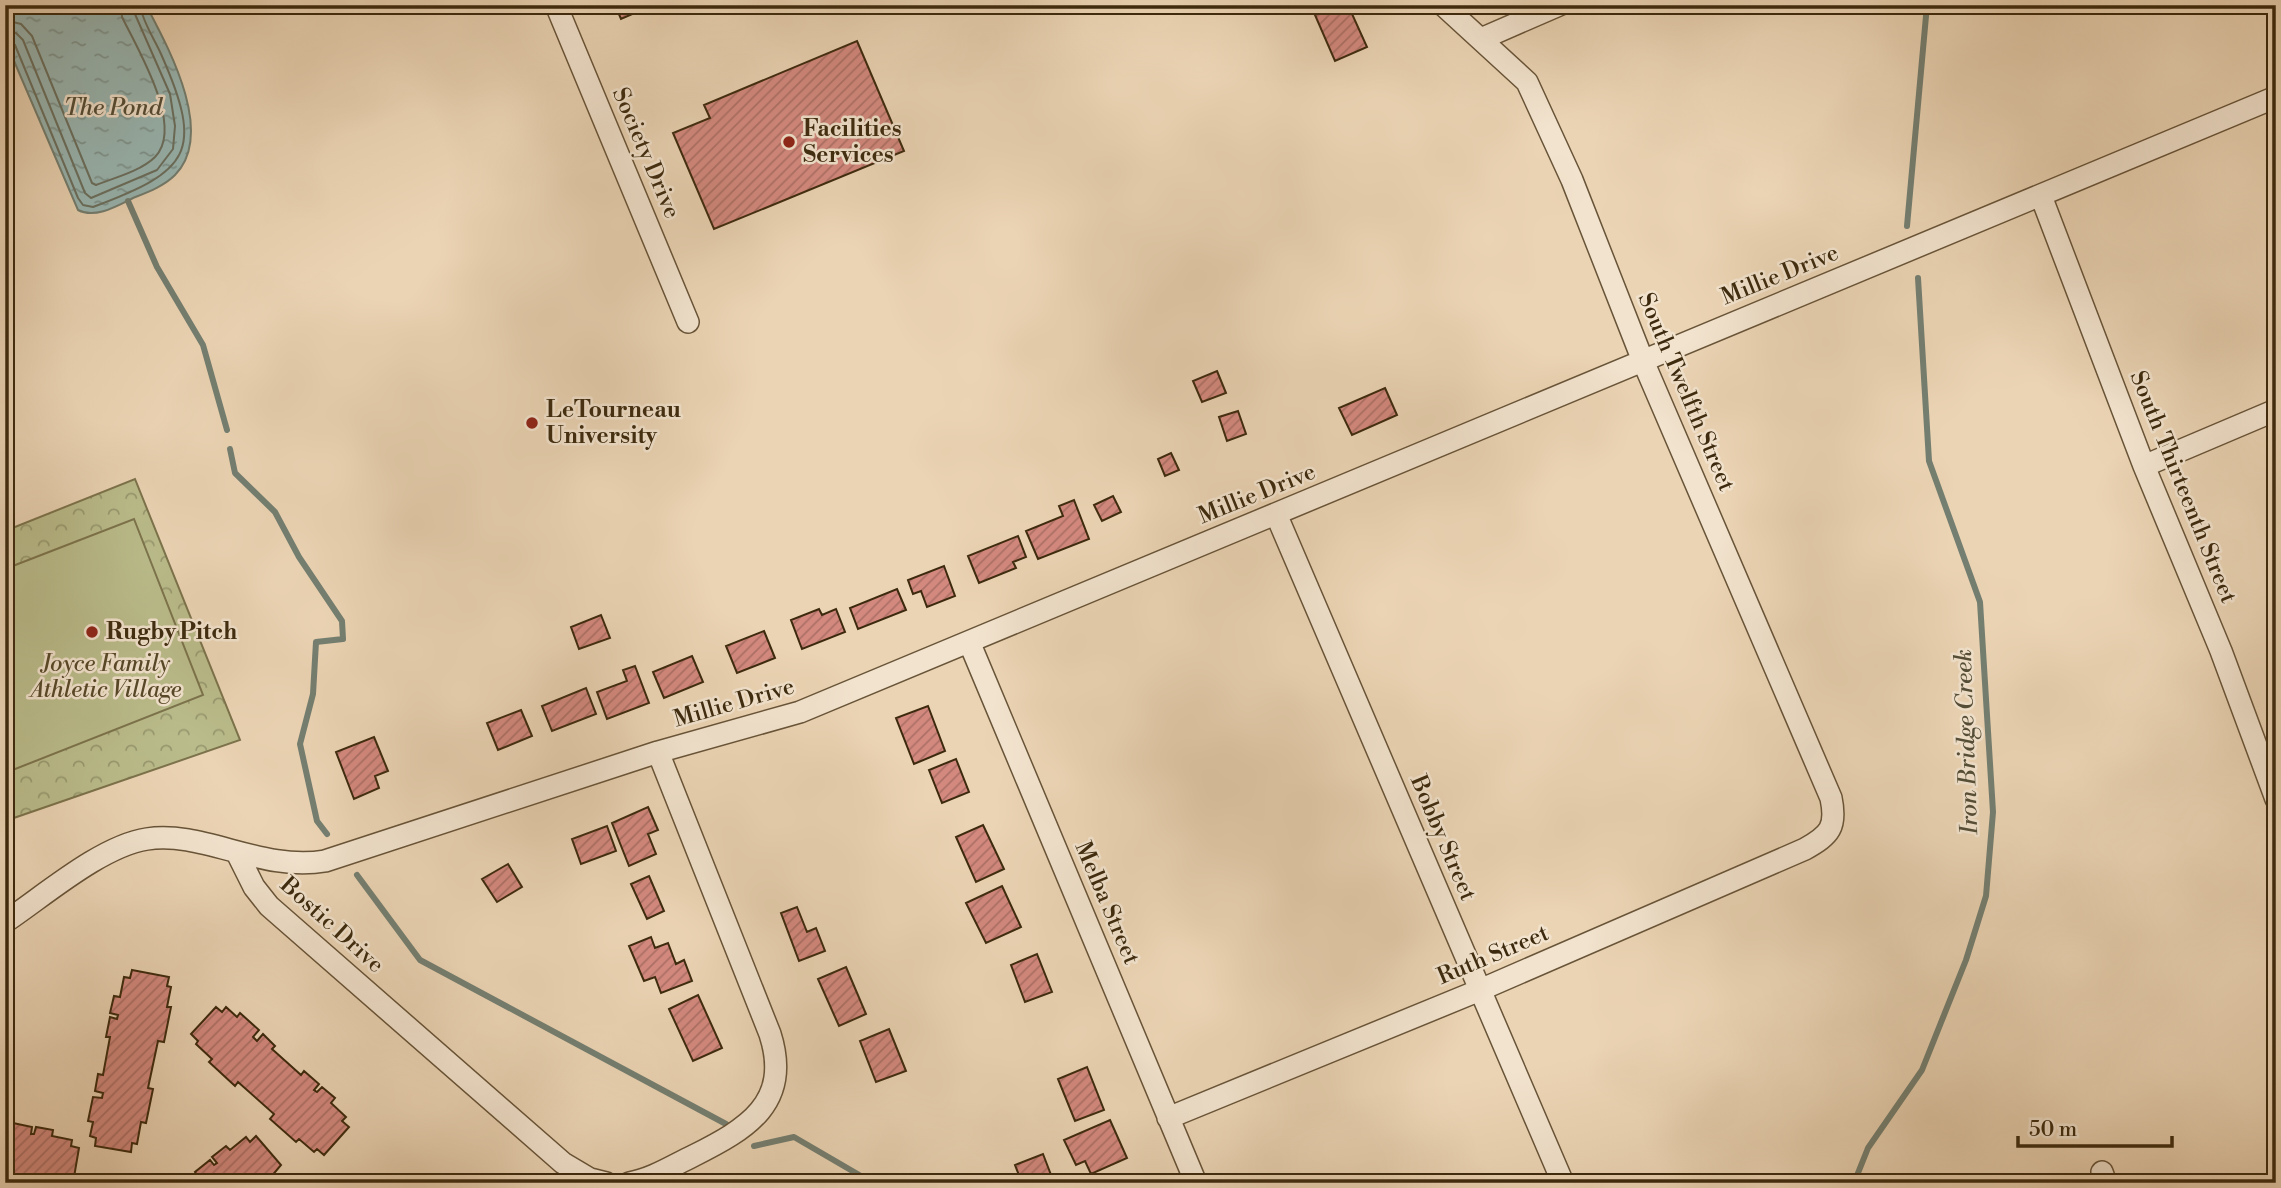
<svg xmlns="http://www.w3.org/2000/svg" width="2281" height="1188" font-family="'Libre Bodoni',serif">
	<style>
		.park { fill: url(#park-crowns); stroke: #7c734c; stroke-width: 2 }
		.garden { fill: #babc8b; stroke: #7c734c; stroke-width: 2 }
		.water { fill: url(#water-ripples); stroke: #747f71; stroke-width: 2 }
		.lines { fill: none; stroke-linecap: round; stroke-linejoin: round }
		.shore { stroke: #6b7060; stroke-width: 2 }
		.stream { stroke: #747f71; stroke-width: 6 }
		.building { fill: url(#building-hatch); stroke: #3d2a0e; stroke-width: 2 }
		.minor-casing { stroke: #685438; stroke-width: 24 }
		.minor { stroke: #f2e3ce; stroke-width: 21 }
		.poi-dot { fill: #8f2418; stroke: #f2e3ce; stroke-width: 2.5 }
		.labels { text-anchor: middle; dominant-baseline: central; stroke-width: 5; stroke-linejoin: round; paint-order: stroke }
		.poi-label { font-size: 23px; font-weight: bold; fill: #3d2a0e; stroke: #f2e3ce; text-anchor: start }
		.street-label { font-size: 23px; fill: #3d2a0e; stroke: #f2e3ce }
		.park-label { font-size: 23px; font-style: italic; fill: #564727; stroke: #f2e3ce }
		.water-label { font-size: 24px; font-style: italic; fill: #544d37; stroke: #f2e3ce }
	</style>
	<defs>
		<pattern id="park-crowns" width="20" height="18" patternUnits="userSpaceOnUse" patternTransform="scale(1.75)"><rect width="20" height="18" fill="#babc8b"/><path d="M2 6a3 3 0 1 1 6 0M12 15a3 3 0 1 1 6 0" fill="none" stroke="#989970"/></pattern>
		<pattern id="water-ripples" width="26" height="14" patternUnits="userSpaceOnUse" patternTransform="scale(1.75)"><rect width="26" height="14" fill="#99b7b3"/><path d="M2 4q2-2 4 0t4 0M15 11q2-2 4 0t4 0" fill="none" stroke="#7e9590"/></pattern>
		<pattern id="building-hatch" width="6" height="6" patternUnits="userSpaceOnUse" patternTransform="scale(1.75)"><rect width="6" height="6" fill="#d4897f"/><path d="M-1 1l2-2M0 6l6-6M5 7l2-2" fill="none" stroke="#ad7066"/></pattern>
	</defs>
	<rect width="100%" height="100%" fill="#ebd4b4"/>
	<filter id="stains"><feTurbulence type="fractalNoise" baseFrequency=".00286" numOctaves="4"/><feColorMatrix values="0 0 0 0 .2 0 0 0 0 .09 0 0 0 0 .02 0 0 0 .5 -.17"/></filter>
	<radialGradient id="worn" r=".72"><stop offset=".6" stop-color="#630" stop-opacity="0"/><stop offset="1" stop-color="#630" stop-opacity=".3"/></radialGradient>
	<!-- park -->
	<path class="park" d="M135 479 240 740 5 821V531Z"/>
	<!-- garden -->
	<path class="garden" d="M134 519 203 695 5 773V569Z"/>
	<!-- water -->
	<path class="water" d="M5 5H146C168 47 216 133 175 175 164 186 148 192 133 198 117 206 95 219 78 210L5 40Z"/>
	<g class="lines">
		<!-- shore -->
		<path class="shore" d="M5 20 21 24 32 36 92 183 96 185C114 178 141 171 155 157 185 127 137 48 122 17L121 5
			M5 31 16 33 23 40 85 193 91 198 157 170 173 149 175 126 170 94 131 5
			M5 40 15 45 78 198 83 205 93 207C189 171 205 153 161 54 155 40 142 21 140 5"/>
		<!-- stream -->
		<path class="stream" d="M128 201 157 267 203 345 227 430
			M1907 226 1927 5
			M230 449 235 473 275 512 299 557 342 621 343 639 316 642 313 694 300 744 317 821 327 834
			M357 875 420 960 726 1124
			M754 1146 794 1137 873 1183
			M1854 1183 1868 1148 1922 1070 1966 960 1986 896 1993 812 1980 602 1929 461 1918 278"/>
	</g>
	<!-- building -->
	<path class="building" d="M615 5H653L621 19Z
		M1337 5H1348L1367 47 1335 61 1315 15Z
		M857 41 904 151 714 229 673 133 710 118 704 105Z
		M1217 371 1226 393 1202 402 1193 381Z
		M1385 388 1397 415 1352 435 1339 408Z
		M1238 411 1246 434 1227 441 1219 417Z
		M1171 453 1179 470 1165 476 1158 459Z
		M1113 496 1121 512 1102 521 1094 505Z
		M1074 500 1089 539 1038 559 1026 531 1063 516 1059 506Z
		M1018 536 1026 557 1013 562 1016 568 979 583 968 556Z
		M944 566 955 596 927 607 921 591 913 594 908 580Z
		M897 589 906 610 858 629 850 608Z
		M819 609 822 615 836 609 845 632 802 649 791 620Z
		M601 615 610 638 579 649 571 627Z
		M764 631 775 658 737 673 726 646Z
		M692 656 703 682 664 698 653 672Z
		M635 666 649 703 607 719 597 692 627 681 623 670Z
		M586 688 596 714 552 731 542 706Z
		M928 706 945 751 914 764 896 718Z
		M521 710 532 736 498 750 487 723Z
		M374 737 388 771 375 776 379 788 354 799 336 752Z
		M956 759 969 792 942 803 929 770Z
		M648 807 658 830 648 834 656 854 629 866 612 823Z
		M983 825 1004 869 976 882 956 837Z
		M607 826 616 851 581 864 572 839Z
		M508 864 522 887 497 902 482 879Z
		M649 876 664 911 647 919 631 884Z
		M1002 886 1021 927 986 943 966 903Z
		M797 907 807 932 816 928 825 951 799 961 781 913Z
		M651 937 655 948 668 943 676 964 684 960 692 981 661 993 655 977 644 981 629 946Z
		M1037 954 1052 992 1025 1002 1011 965Z
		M846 967 866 1014 839 1026 818 979Z
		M132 970 169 977 167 986 171 987 167 1007H171L164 1042 158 1041 148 1088 153 1089 146 1123 141 1122 137 1144 132 1143 131 1152 95 1146 96 1138 90 1136 93 1122 88 1121 93 1097 102 1098 103 1093 95 1091 98 1074 103 1075 110 1037H106L110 1017 117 1019 118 1015 110 1013 114 996 120 997 124 977 130 978Z
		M698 995 722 1048 693 1061 669 1009Z
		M216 1007 222 1012 226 1007 237 1017 240 1013 259 1030 253 1037 257 1041 263 1034 275 1046 272 1049 301 1075 304 1071 319 1084 314 1090 317 1092 322 1087 335 1098 331 1103 346 1117 342 1121 349 1127 324 1155 317 1149 314 1152 299 1139 296 1142 270 1119 274 1114 238 1082 235 1086 209 1062 212 1059 196 1044 198 1041 191 1034Z
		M889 1029 906 1071 876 1082 860 1041Z
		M1087 1067 1104 1110 1075 1121 1058 1079Z
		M1110 1120 1127 1158 1091 1174 1085 1161 1076 1165 1064 1140Z
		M13 1123 32 1127 31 1134H34L36 1127 53 1130 52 1136 72 1140 71 1146 79 1148 73 1183 7 1181 5 1126 12 1128Z
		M256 1136 281 1165 266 1183H189L198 1176 195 1172 210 1160 214 1165 217 1163 212 1157 226 1146 230 1150 246 1137 250 1142Z
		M1043 1154 1051 1175 1032 1183H1022L1015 1165Z"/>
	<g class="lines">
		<!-- minor casing -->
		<g class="minor-casing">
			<path id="minor" d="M556 5 688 322
				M1481 39 1559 5
				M2041 196 2144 466 2221 651 2276 799
				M2144 466 2276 410
				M1276 514 1563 1183
				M970 644 1196 1183
				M237 853 254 887 269 906 563 1163 590 1179 606 1183
				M5 922C44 896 101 846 147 839 202 830 262 872 325 861L658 752 800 712 2276 97
				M1168 1118 1480 990 1805 849C1830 835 1837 827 1831 798L1643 361 1572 180 1527 82 1443 5
				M2102 1172 2106 1183
				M629 1183C652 1179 672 1166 693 1156 747 1129 792 1103 770 1034L658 752"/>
		</g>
		<!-- minor -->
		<use href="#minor" class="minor"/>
	</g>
	<!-- markers -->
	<g class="poi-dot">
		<circle cx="789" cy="142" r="7"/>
		<circle cx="532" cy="423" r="7"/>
		<circle cx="92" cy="632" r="7"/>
	</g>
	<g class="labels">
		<!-- poi labels -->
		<g class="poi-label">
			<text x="803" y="129">Facilities<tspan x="803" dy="26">Services</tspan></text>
			<text x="546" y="410">LeTourneau<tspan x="546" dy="26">University</tspan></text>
			<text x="106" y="632">Rugby Pitch</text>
		</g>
		<!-- street labels -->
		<g class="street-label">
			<text transform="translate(646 153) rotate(67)">Society Drive</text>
			<text transform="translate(1780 275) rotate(-22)">Millie Drive</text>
			<text transform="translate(1686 392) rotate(67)">South Twelfth Street</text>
			<text transform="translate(2183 487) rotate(68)">South Thirteenth Street</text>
			<text transform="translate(1257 494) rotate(-22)">Millie Drive</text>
			<text transform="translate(734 703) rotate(-16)">Millie Drive</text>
			<text transform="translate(1443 838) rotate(67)">Bobby Street</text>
			<text transform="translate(1107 903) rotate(67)">Melba Street</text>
			<text transform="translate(332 925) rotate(42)">Bostic Drive</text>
			<text transform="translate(1493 955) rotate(-23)">Ruth Street</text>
		</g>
		<!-- park labels -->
		<g class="park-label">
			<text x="106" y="664">Joyce Family<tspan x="106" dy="26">Athletic Village</tspan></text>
		</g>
		<!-- water labels -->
		<g class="water-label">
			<text x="113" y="108">The Pond</text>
			<text transform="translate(1967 742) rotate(-92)">Iron Bridge Creek</text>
		</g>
	</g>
	<!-- margin -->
	<rect width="2281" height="1188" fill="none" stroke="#ebd4b4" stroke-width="28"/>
	<rect x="7" y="7" width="2267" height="1174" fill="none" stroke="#3d2a0e" stroke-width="3.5"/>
	<rect x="14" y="14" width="2253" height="1160" fill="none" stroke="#3d2a0e" stroke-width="2"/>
	<!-- scale -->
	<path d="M2018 1136v10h154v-10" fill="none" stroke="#3d2a0e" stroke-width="3.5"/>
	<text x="2029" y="1136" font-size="21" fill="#3d2a0e" stroke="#f2e3ce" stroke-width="5" paint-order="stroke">50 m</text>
	<rect width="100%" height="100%" filter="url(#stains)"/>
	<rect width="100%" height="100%" fill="url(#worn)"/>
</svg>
